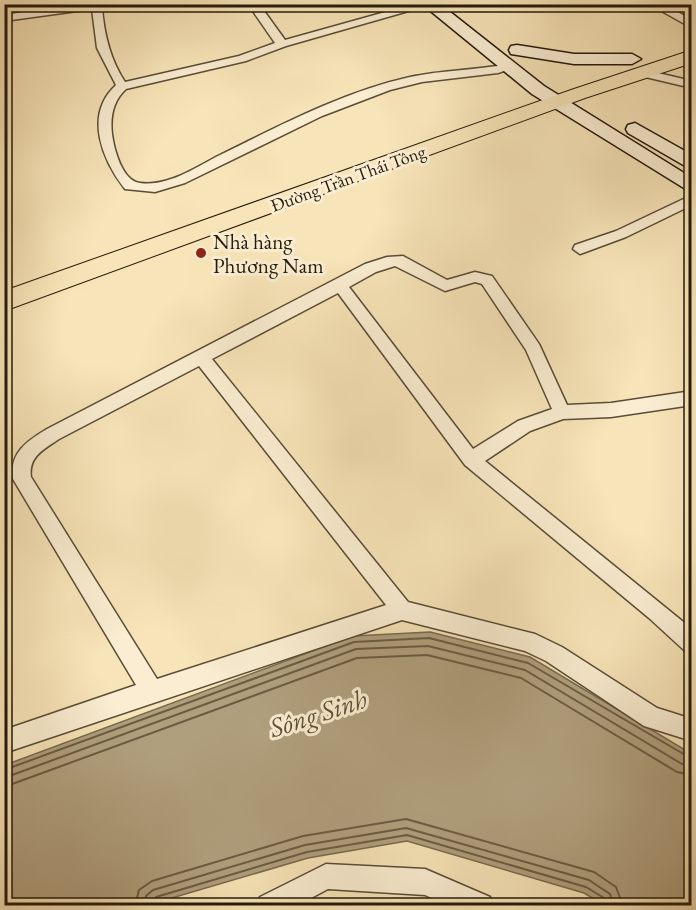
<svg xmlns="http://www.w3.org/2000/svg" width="696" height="910" font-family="'EB Garamond',serif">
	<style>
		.water { fill: #b09f7d; stroke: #786a4f; stroke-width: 1.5 }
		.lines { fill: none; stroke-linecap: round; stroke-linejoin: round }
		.shore { stroke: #6a5c44; stroke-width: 2 }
		.minor-casing { stroke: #5a4c36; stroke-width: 3 }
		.secondary-casing { stroke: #251a0a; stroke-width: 3 }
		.trunk-casing { stroke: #251a0a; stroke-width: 2 }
		.minor { fill: #faedd1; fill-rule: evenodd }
		.secondary { fill: #faedd1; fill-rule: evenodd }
		.trunk { fill: #f7e4b8; fill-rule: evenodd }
		.rail-casing { stroke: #251a0a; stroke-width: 8 }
		.rail { stroke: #faedd1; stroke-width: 6; stroke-dasharray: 17; stroke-linecap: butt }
		.poi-dot { fill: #8f2418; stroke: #faedd1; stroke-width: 2 }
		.labels { text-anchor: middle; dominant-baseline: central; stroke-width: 6; stroke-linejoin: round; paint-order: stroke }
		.far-street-label { font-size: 18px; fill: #251a0a; stroke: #faedd1 }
		.poi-label { font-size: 21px; fill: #251a0a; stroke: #faedd1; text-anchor: start }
		.near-water-label { font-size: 27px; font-style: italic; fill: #5d4f38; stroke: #faedd1 }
	</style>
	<rect width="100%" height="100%" fill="#f7e4b8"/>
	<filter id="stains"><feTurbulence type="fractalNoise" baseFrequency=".00333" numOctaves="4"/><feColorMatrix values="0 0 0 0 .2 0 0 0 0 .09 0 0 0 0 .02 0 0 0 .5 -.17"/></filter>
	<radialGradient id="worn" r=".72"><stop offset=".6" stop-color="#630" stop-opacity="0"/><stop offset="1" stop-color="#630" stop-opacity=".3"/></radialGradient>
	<!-- water -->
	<path class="water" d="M430 632 530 657 687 751 691 755V905H604L584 893 407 841 308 858 148 905 5 906V765L353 636Z"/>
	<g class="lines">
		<!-- shore -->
		<path class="shore" d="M4 770 354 642 429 638 528 663 692 759
			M4 778 356 649 428 646 525 670 682 764 692 766
			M4 787 357 658 427 655 521 678 677 772 692 775
			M135 906 139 890 152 881 303 836 406 819 594 872 616 887 623 906
			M144 906 146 896 153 890 305 845 406 828 589 880 610 894 614 906
			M151 906 156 897 307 852 407 835 586 887 604 898 606 906"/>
		<!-- minor casing -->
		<g class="minor-casing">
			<path id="minor" d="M78 4H109L102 7C104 34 110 59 125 82L239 56 275 43 248 4H259L285 40 414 4H433L286 46 246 61 126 89C113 101 110 117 112 134 114 149 122 181 140 183 168 187 196 167 220 155 281 125 343 92 410 77 443 70 477 70 510 64L516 67 498 73 422 82 390 90 322 116 185 183 155 192 125 189C103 161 83 115 116 85L97 48 92 9 4 21V15Z
				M649 4H663L692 20V28Z
				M641 69 692 81V88L637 75V71Z
				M692 195V205L626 237 580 254 573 249 575 245 616 231Z
				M403 256 447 280 475 272 492 276 539 344 567 405 611 403 692 391V405L611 417 563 419 530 431 485 461 692 629V654L685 651 649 618 465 465 338 293 212 359 408 602 535 634 562 647 657 708 692 719V741L644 726 546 661 525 651 402 620 4 753V730L136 685 13 479C9 453 27 441 47 429L365 264 387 257ZM395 266 445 291 475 282 482 284 526 350 552 409 518 421 473 449 349 287 376 272ZM199 366 386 605 157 679 31 477C28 457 44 449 59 439Z
				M326 864 425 869 490 897 494 906H450L425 895 328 889 296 906H256L260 897Z"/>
		</g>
		<!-- secondary casing -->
		<g class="secondary-casing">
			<path id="secondary" d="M422 4H440L544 86 692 178V193L532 94Z
				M517 45 574 54H632L641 59 632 64H574L511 54 509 50 511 46Z
				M635 123 692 155V170L628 133 626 129 628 125Z"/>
		</g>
		<!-- trunk casing -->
		<g class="trunk-casing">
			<path id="trunk" d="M692 50V63L585 98 4 311V291L571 90Z"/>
		</g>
		<!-- minor -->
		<use href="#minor" class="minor"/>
		<!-- secondary -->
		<use href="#secondary" class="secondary"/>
		<!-- trunk -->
		<use href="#trunk" class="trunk"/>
		<!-- rail casing -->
		<g class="rail-casing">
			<path id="rail" d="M687 906 692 902"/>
		</g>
		<!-- rail -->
		<use href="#rail" class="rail"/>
	</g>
	<!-- markers -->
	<circle class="poi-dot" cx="201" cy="253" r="6"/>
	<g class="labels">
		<!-- far-street labels -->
		<g class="far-street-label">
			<text transform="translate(348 178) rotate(-20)">Đường Trần Thái Tông</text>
		</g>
		<!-- poi labels -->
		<g class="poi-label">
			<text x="213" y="241">Nhà hàng<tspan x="213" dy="24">Phương Nam</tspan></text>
		</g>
		<!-- near-water labels -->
		<g class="near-water-label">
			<text transform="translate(318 713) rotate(-18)">Sông Sinh</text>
		</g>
	</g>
	<!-- margin -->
	<rect width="696" height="910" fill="none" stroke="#f7e4b8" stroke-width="24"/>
	<rect x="6" y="6" width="684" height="898" fill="none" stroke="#251a0a" stroke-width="3"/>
	<rect x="12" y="12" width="672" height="886" fill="none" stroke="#251a0a" stroke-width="1.5"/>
	<rect width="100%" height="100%" filter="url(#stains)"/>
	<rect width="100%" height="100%" fill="url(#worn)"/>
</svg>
